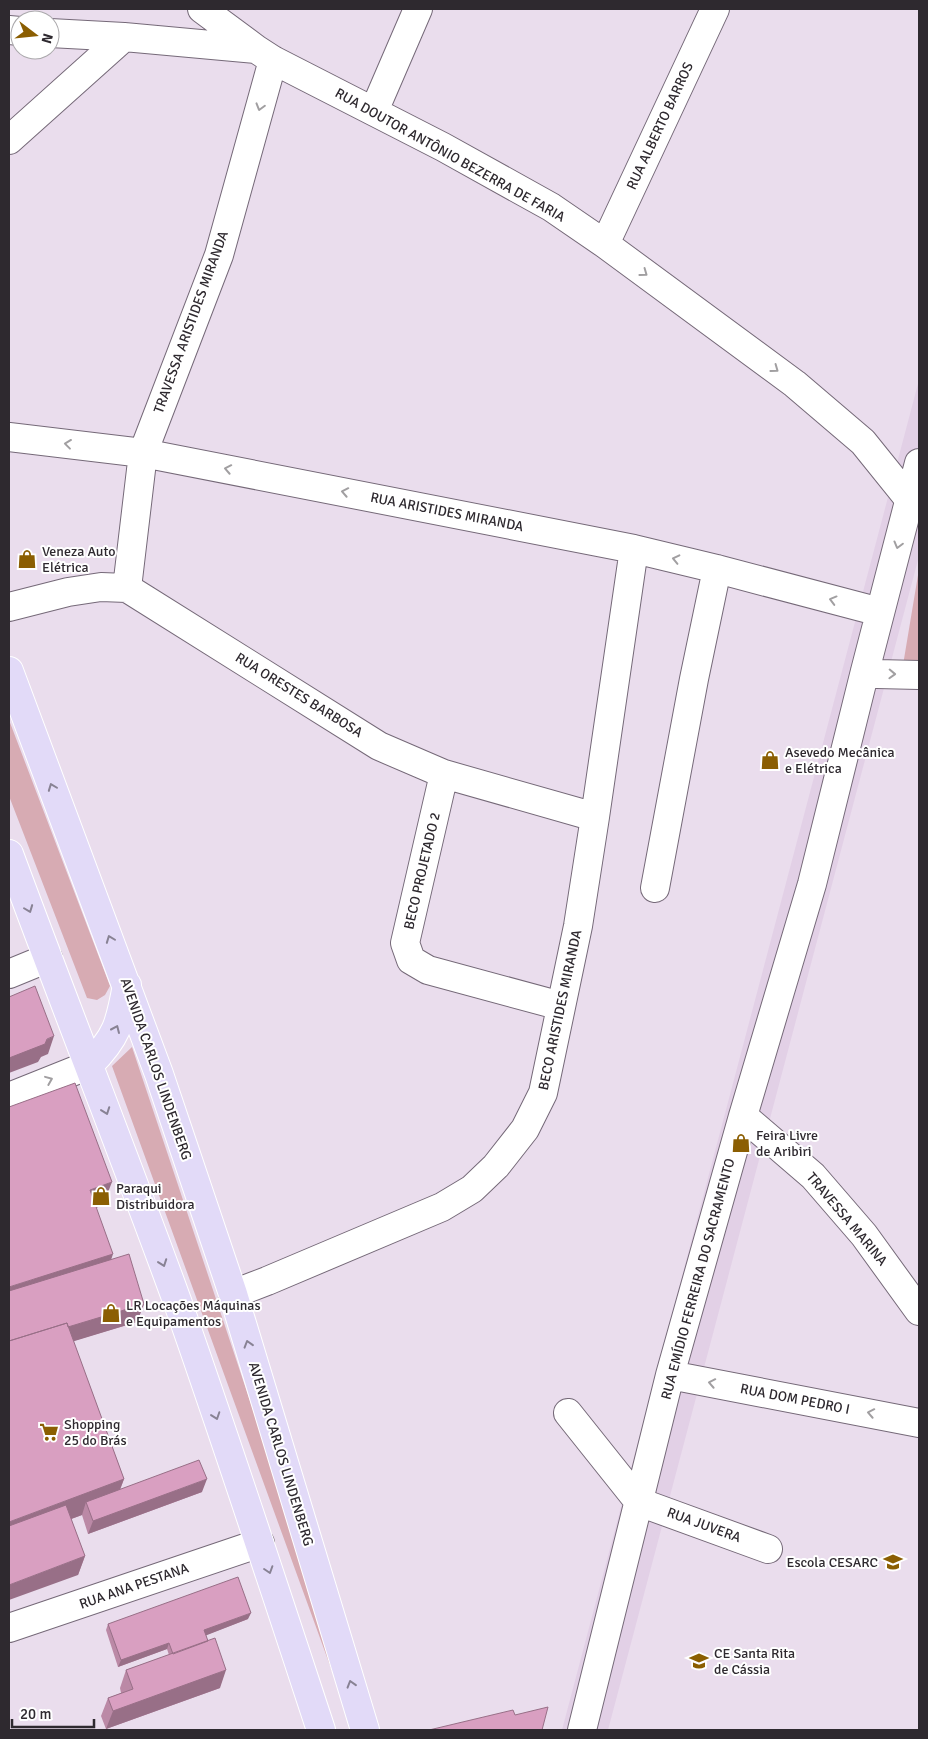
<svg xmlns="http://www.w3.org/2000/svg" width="928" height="1739" font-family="Signika,sans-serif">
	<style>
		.built { fill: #e2d0e6 }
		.green { fill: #d7abb3 }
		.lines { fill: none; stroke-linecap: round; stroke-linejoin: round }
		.minor-casing { stroke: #756978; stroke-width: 30 }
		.major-casing { stroke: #fff; stroke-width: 30 }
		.minor { stroke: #fff; stroke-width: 28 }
		.major { stroke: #e2daf8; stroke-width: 28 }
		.wall { fill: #bb89a6 }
		.shaded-wall { fill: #986f87 }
		.building { fill: #d99fc1; stroke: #986f87 }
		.oneway { stroke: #a19fa1 }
		.oneway2 { stroke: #888294 }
		.labels { text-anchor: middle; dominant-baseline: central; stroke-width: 4; stroke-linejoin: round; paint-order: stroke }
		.street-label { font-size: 14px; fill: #2e292f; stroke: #fff }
		.poi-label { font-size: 14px; fill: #2e292f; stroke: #fff; text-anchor: start }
	</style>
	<rect width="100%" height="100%" fill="#eadded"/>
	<!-- built -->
	<path class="built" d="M919 380V556L608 1730H562Z"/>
	<!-- green -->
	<path class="green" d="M919 569V666L903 665Z
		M9 720 110 986 105 995 97 1000 87 998 9 796Z
		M132 1047 354 1713 348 1715 112 1066Z"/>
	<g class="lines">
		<!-- minor casing -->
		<g class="minor-casing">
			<path id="minor" d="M202 9 256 49
				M9 30 20 31
				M50 33 124 37 256 49 273 60 443 147 551 207 605 244 795 384 863 442 917 509
				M374 111 418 9
				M9 140 124 37
				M605 244 715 9
				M9 437 143 453 634 549 717 569 880 612
				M127 588 143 453 219 255 273 60
				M9 607 68 592 101 587 127 588 379 746 444 774 595 817
				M865 671 877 674 919 675
				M444 774 405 943 411 960 428 970 561 1006
				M655 888 694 679 717 569
				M9 974 48 958
				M9 1097 89 1065
				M743 1116 813 1176 864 1235 919 1311
				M233 1294 267 1281 442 1207 472 1189 496 1166 525 1129 543 1093 578 926 595 817 634 549
				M670 1375 919 1423
				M568 1413 639 1502 768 1549
				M9 1628 260 1543
				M582 1730 670 1375 743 1116 812 884 865 671 919 463"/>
		</g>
		<!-- major casing -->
		<g class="major-casing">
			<path id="major" d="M9 671 159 1074 233 1294 365 1730
				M9 854C65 1006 125 1157 180 1309 229 1449 275 1590 321 1730
				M89 1065C117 1037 120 1024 127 985"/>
		</g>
		<!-- minor -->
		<use href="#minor" class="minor"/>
		<!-- major -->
		<use href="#major" class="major"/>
	</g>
	<!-- wall -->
	<path class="wall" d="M9 1107 103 1205 96 1208 111 1259 144 1304 137 1322 73 1341 124 1479 120 1490 202 1492 88 1534 82 1515 71 1519 85 1556 78 1575Z
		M248 1619 206 1635 220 1688 106 1729 101 1716 108 1698 121 1693 120 1688 126 1670 169 1655 167 1649 118 1667 106 1630 108 1624Z"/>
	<!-- shaded-wall -->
	<path class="shaded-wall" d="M54 1036 48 1054 41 1057 38 1062 9 1073V1058Z
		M112 1182 103 1205 82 1213 90 1190Z
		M113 1254 105 1278 9 1307V1287Z
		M144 1304 137 1322 9 1361V1345Z
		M124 1479 115 1502H86L82 1515 9 1542V1522Z
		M207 1479 202 1492 88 1534 93 1521Z
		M85 1556 78 1575 9 1600V1585Z
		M251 1613 248 1619 202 1637 204 1630Z
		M169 1643 167 1649 118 1667 121 1660Z
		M226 1670 220 1688 106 1729 113 1711Z"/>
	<!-- building -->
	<path class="building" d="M35 986 54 1036 47 1039 45 1044 9 1058V997Z
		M75 1083 112 1182 90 1190 113 1254 9 1287V1107Z
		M129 1254 144 1304 68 1327 67 1323 9 1341V1291Z
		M67 1323 124 1479 9 1522V1341Z
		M199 1460 207 1479 93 1521 86 1502Z
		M66 1505 85 1556 9 1585V1526Z
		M238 1577 251 1613 204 1630 208 1641 173 1654 169 1643 121 1660 108 1624Z
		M215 1638 226 1670 113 1711 108 1698 133 1689 126 1670Z
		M548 1707 542 1730H429L513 1710 515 1715Z"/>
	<!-- one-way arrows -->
	<defs><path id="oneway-chevron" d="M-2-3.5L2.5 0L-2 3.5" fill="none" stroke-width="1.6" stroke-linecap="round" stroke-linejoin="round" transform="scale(1.25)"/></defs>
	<g class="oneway">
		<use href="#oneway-chevron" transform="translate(260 107) rotate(106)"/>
		<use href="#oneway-chevron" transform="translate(644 273) rotate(36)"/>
		<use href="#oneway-chevron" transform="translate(775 369) rotate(36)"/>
		<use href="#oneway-chevron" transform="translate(68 444) rotate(-173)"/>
		<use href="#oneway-chevron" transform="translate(228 469) rotate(-169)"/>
		<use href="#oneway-chevron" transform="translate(345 492) rotate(-169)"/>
		<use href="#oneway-chevron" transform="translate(898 545) rotate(105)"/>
		<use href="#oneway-chevron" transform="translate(676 559) rotate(-167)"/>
		<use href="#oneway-chevron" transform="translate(833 600) rotate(-165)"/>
		<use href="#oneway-chevron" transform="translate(892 674) rotate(2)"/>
		<use href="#oneway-chevron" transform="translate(49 1080) rotate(-22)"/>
		<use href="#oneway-chevron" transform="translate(712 1383) rotate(-169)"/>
		<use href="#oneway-chevron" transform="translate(871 1413) rotate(-169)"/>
	</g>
	<g class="oneway2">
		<use href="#oneway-chevron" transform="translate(52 787) rotate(-111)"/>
		<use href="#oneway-chevron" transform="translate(29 909) rotate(69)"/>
		<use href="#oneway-chevron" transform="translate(110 939) rotate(-111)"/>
		<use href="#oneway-chevron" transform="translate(116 1029) rotate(-66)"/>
		<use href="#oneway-chevron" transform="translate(106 1111) rotate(70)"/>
		<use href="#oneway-chevron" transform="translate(163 1263) rotate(70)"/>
		<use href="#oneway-chevron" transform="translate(248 1344) rotate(-107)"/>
		<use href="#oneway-chevron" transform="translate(216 1416) rotate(71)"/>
		<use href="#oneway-chevron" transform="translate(269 1570) rotate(72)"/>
		<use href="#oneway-chevron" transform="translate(351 1684) rotate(-107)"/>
	</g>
	<!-- icons -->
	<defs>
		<g id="shop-bare" transform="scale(1.5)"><path d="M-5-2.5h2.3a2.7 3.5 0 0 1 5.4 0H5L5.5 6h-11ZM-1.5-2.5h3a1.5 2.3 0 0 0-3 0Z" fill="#8b5e02" stroke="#fff" stroke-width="2.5" paint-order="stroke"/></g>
		<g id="supermarket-bare" transform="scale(1.5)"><path d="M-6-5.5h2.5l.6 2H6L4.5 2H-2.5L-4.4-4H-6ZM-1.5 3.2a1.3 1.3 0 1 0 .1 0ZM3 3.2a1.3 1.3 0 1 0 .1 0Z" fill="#8b5e02" stroke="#fff" stroke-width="2.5" paint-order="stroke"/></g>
		<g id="school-bare" transform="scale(1.5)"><path d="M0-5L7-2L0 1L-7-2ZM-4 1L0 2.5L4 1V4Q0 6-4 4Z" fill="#8b5e02" stroke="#fff" stroke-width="2.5" paint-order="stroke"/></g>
	</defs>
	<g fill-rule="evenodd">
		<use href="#shop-bare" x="27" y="559"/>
		<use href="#shop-bare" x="770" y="760"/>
		<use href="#shop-bare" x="741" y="1143"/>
		<use href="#shop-bare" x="101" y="1196"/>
		<use href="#shop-bare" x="111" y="1313"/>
		<use href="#supermarket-bare" x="49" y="1432"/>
		<use href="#school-bare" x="893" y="1562"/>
		<use href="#school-bare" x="699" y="1661"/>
	</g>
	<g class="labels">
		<!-- street labels -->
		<g class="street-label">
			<text transform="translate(660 126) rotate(-65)">RUA ALBERTO BARROS</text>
			<text transform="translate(450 155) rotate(29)">RUA DOUTOR ANTÔNIO BEZERRA DE FARIA</text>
			<text transform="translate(191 322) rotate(-70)">TRAVESSA ARISTIDES MIRANDA</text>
			<text transform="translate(447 512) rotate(11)">RUA ARISTIDES MIRANDA</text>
			<text transform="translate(299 695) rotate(32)">RUA ORESTES BARBOSA</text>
			<text transform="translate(422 871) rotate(-77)">BECO PROJETADO 2</text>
			<text transform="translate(560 1010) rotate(-78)">BECO ARISTIDES MIRANDA</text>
			<text transform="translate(156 1069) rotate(71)">AVENIDA CARLOS LINDENBERG</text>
			<text transform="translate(847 1219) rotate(50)">TRAVESSA MARINA</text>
			<text transform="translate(698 1279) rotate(-75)">RUA EMÍDIO FERREIRA DO SACRAMENTO</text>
			<text transform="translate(795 1399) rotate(11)">RUA DOM PEDRO I</text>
			<text transform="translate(281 1454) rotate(73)">AVENIDA CARLOS LINDENBERG</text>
			<text transform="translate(704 1525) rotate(20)">RUA JUVERA</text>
			<text transform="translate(134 1586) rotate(-19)">RUA ANA PESTANA</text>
		</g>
		<!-- poi labels -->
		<g class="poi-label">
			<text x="42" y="551">Veneza Auto<tspan x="42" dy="16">Elétrica</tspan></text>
			<text x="785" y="752">Asevedo Mecânica<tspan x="785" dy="16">e Elétrica</tspan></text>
			<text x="756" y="1135">Feira Livre<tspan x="756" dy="16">de Aribiri</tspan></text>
			<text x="116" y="1188">Paraqui<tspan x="116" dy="16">Distribuidora</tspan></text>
			<text x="126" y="1305">LR Locações Máquinas<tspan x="126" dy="16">e Equipamentos</tspan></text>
			<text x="64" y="1424">Shopping<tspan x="64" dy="16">25 do Brás</tspan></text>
			<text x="878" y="1562" text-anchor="end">Escola CESARC</text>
			<text x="714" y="1653">CE Santa Rita<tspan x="714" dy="16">de Cássia</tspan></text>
		</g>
	</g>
	<!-- border -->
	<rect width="928" height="1739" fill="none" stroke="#2e292f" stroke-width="20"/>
	<!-- north arrow -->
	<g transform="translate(35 35) rotate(106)"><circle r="24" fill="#ffffff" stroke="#aba9ac"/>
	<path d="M0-4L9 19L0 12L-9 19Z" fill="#8b5e02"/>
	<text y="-8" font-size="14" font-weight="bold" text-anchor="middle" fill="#2e292f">N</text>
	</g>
	<!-- scale -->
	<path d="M12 1719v8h82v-8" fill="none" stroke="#2e292f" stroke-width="2.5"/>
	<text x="20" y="1719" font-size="15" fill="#2e292f" stroke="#ffffff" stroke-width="4" paint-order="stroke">20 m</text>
</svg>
